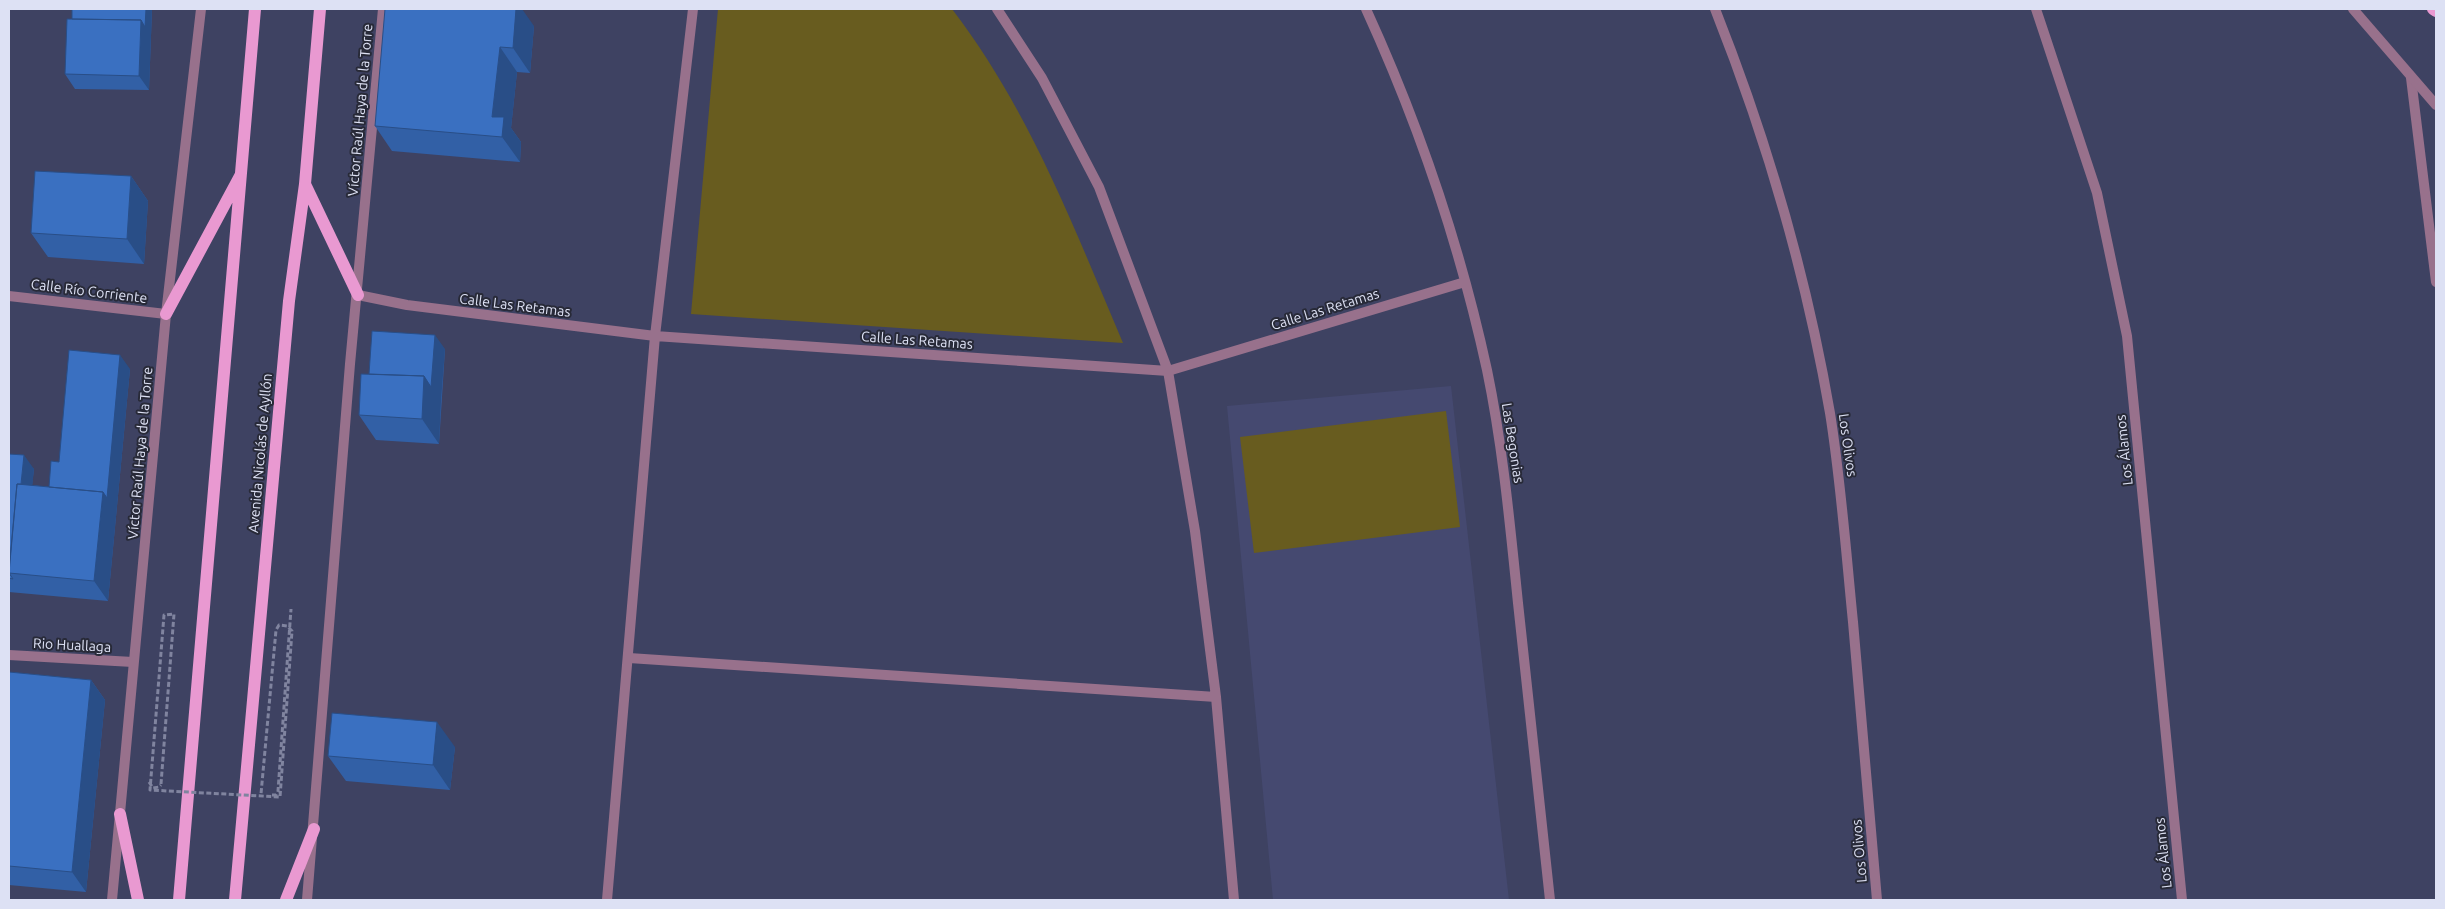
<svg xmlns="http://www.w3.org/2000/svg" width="2445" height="909" font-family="Ubuntu,sans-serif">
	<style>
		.built { fill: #454970 }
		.green { fill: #685c1f }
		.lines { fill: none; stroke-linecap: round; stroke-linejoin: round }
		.path { stroke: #80849f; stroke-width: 3; stroke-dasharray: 5 2.5; stroke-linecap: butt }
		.minor { stroke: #98718c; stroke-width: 10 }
		.tertiary { stroke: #98718c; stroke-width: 10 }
		.primary { stroke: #e999d1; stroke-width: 12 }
		.path-bridge { stroke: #80849f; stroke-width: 3; stroke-dasharray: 5 2.5; stroke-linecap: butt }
		.wall { fill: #3260a6 }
		.shaded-wall { fill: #294e87 }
		.building { fill: #3a70c1; stroke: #294e87 }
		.labels { text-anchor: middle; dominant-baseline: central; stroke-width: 4; stroke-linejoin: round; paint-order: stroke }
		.street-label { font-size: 14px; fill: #dde1f4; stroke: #282a38 }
	</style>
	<rect width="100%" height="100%" fill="#3e4262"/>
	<!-- built -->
	<path class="built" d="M1451 386 1509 900H1273L1227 406Z"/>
	<!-- green -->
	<path class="green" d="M718 9H952C1029 109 1074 228 1123 343L691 314Z
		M1446 411 1460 527 1254 553 1240 437Z"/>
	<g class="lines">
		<!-- path -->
		<path class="path" d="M149 782 153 788 159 787 161 785
			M272 795H276L278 791 291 609"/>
		<!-- minor -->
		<path class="minor" d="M997 9 1042 78 1099 187 1168 371 1195 531 1216 697 1234 900
			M1366 9C1419 125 1460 246 1487 370 1503 447 1510 525 1518 603 1529 702 1539 801 1550 900
			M1715 9C1767 140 1806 274 1830 413 1841 482 1846 552 1853 622 1861 715 1869 808 1877 900
			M2036 9 2097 193 2127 336 2182 900
			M2411 78 2436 282
			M358 295 407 305 655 336 1168 371 1465 282
			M9 296 166 314
			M9 655 133 662
			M629 658 1216 697
			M607 900 655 336 693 9"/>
		<!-- tertiary -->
		<path class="tertiary" d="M2353 9 2436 105
			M112 900 166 314 201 9
			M307 900 350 364 383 9"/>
		<!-- primary -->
		<path class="primary" d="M2433 9 2436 11
			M305 184 358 295
			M166 314 240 176
			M120 814 138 900
			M179 900 255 9
			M235 900 289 301 305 184 320 9
			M286 900 314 829"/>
		<!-- path-bridge -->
		<path class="path-bridge" d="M161 784 174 614 164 615 150 790 280 797 292 631 287 626 279 625 276 630 261 794"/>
	</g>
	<!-- wall -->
	<path class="wall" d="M72 9H152L149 90 75 89 65 74 72 19Z
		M534 26 530 73 517 72 511 128 521 142 520 162 392 151 375 126Z
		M131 176 148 201 144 264 48 257 31 233Z
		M445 349 439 444 376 440 359 415 369 374Z
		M130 369 108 601 9 592V454L34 469 32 485 49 487 59 462Z
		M9 672 91 680 105 700 86 892 9 885Z
		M455 747 450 790 346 781 328 756Z"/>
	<!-- shaded-wall -->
	<path class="shaded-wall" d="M146 9H152L149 90 139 76 141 20Z
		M516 9H522L534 26 530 73 513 48Z
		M500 47 517 72 511 128 521 142 520 162 502 137 492 117Z
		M131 176 148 201 144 264 127 239Z
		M435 335 445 349 441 401 431 387Z
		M120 355 130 369 108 601 94 581 103 492Z
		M424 376 441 401 439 444 422 419Z
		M24 455 34 469 24 574 13 573Z
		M91 680 105 700 86 892 72 872Z
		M437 722 455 747 450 790 433 765Z"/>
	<!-- building -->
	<path class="building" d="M72 9H146L145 27 141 20 72 19Z
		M385 9H516L513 48 500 47 492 117H504L502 137 375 126Z
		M67 19 141 20 139 76 65 74Z
		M35 171 131 176 127 239 31 233Z
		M372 331 435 335 431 387 424 376 369 374Z
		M69 350 120 355 107 498 103 492 49 487 51 461 59 462Z
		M361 374 424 376 422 419 359 415Z
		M9 454 24 455 21 484H17L9 569Z
		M17 484 103 492 94 581 9 573Z
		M9 573 13 579 9 578Z
		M9 672 91 680 72 872 9 866Z
		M332 713 437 722 433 765 328 756Z"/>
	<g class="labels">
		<!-- street labels -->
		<g class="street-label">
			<text transform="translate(360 110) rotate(-85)">Víctor Raúl Haya de la Torre</text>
			<text transform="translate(89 291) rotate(7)">Calle Río Corriente</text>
			<text transform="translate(515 305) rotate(7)">Calle Las Retamas</text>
			<text transform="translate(1325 309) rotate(-17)">Calle Las Retamas</text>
			<text transform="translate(917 340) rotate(4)">Calle Las Retamas</text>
			<text transform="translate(1513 443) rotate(81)">Las Begonias</text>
			<text transform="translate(1848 445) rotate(82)">Los Olivos</text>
			<text transform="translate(2124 450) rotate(-96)">Los Álamos</text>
			<text transform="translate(140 453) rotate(-85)">Víctor Raúl Haya de la Torre</text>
			<text transform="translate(260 453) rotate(-85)">Avenida Nicolás de Ayllón</text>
			<text transform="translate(72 645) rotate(3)">Rio Huallaga</text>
			<text transform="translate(1859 851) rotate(-95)">Los Olivos</text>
			<text transform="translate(2163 853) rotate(-96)">Los Álamos</text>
		</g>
	</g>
	<!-- border -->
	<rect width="2445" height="909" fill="none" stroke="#dde1f4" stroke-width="20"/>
</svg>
